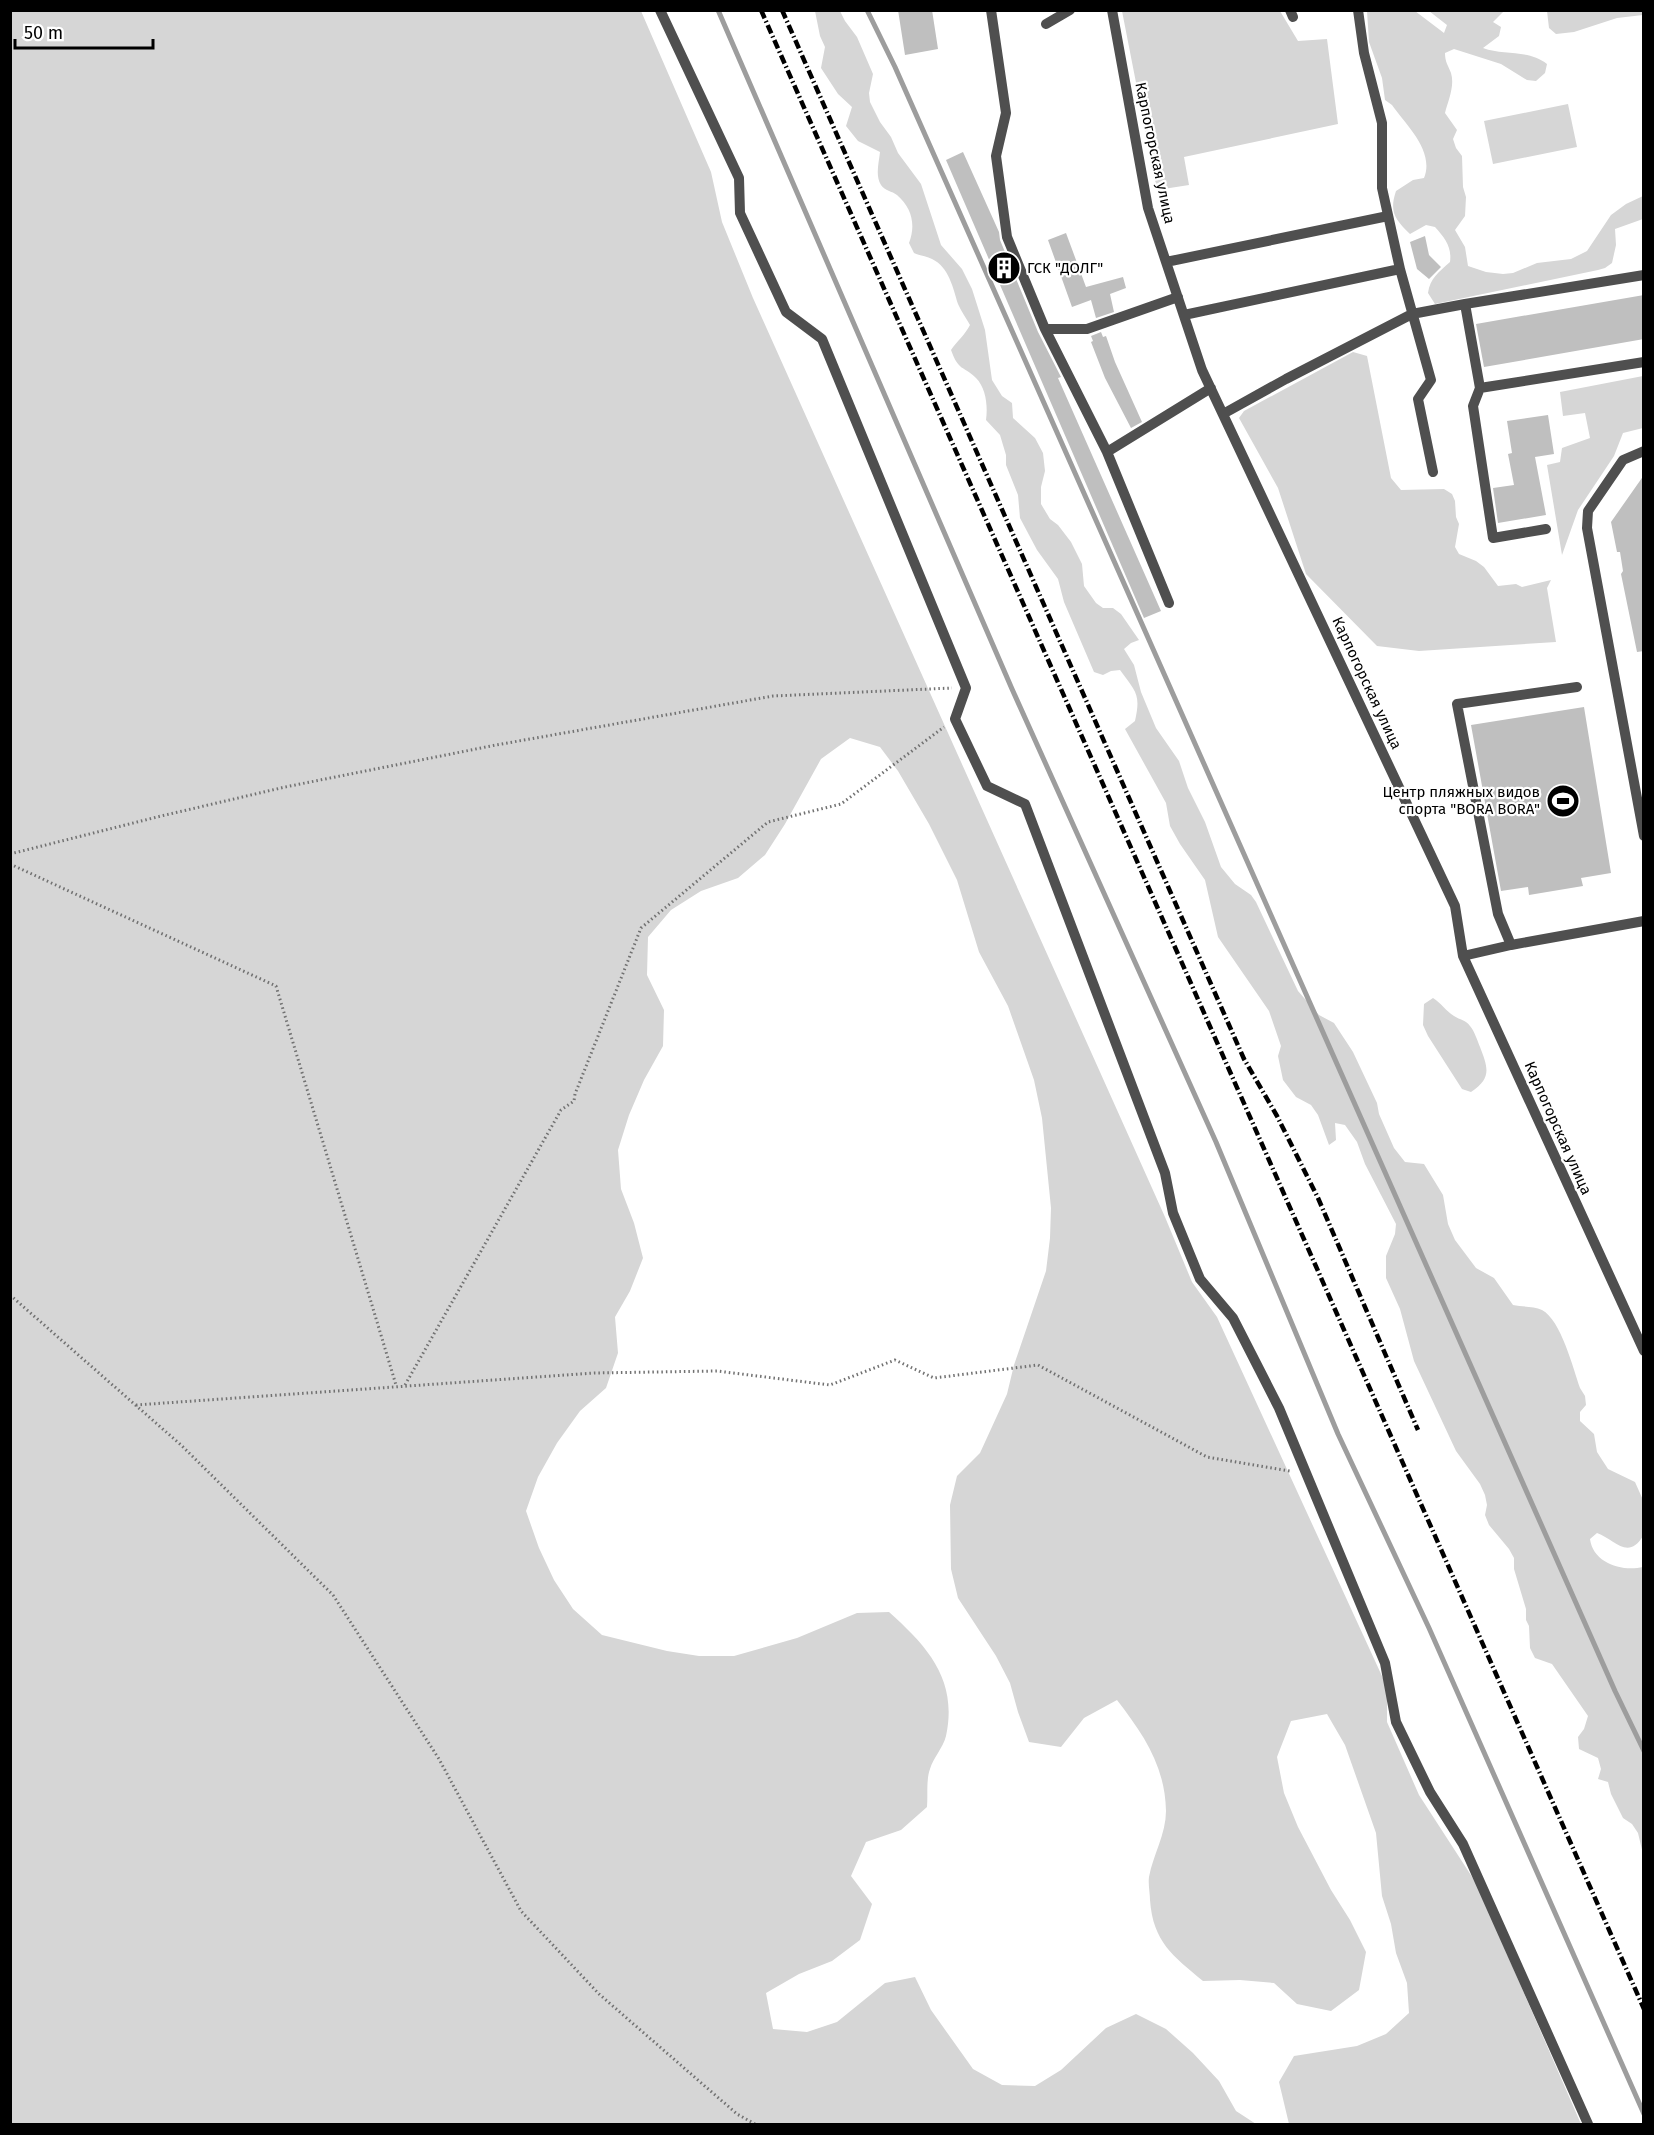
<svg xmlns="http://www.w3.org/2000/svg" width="1654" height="2135" font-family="'Fira Sans',sans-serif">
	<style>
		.green { fill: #d6d6d6 }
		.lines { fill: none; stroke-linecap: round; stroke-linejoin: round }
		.stream { stroke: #9d9d9d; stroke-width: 5 }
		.building { fill: #bfbfbf }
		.path { stroke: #717171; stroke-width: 3; stroke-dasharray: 1.5 3; stroke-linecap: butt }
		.lane { stroke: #4f4f4f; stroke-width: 10 }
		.rail { stroke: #000; stroke-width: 4.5; stroke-dasharray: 9 3 1.5 3; stroke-linecap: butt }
		.labels { text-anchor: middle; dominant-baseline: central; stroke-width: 4.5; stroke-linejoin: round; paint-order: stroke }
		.street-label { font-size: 15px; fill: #000; stroke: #fff }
		.poi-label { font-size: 15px; fill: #000; stroke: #fff; text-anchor: start }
	</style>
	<rect width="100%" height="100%" fill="#fff"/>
	<!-- green -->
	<path class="green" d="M1643 10V15L1617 18 1574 32 1556 34 1549 28 1547 11Z
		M11 11H641L711 172 722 222 753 298 1165 1217 1192 1282 1217 1317 1387 1687V1722L1419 1795 1476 1883 1581 2124H1289L1279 2082 1294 2056 1357 2046 1386 2034 1409 2013 1407 1983 1396 1953 1391 1924 1382 1896 1376 1833 1345 1745 1327 1714 1291 1721 1277 1757 1284 1793 1298 1827 1331 1890 1350 1920 1366 1952 1359 1990 1331 2011 1297 2004 1274 1983 1240 1980 1203 1981C1173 1956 1153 1942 1150 1900 1150 1893 1148 1884 1149 1877 1153 1855 1166 1834 1166 1811 1165 1765 1143 1734 1117 1700L1084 1718 1061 1747 1029 1742 1018 1712 1010 1683 996 1656 958 1598 951 1569 950 1505 957 1476 980 1453 1007 1394 1014 1365 1046 1271 1050 1238 1051 1208 1042 1118 1034 1080 1008 1006 979 952 957 880 929 824 898 771 880 747 850 738 821 759 785 824 765 855 738 878 701 891 671 910 648 937 647 975 664 1010 663 1046 644 1080 629 1115 618 1150 621 1189 634 1223 643 1258 630 1291 615 1317 618 1353 606 1388 580 1411 557 1443 538 1477 526 1511 539 1548 554 1580 573 1609 602 1635 667 1651 699 1656H734L797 1638 857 1613 889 1612C928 1647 958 1680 946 1736 943 1748 933 1758 930 1769 926 1780 928 1795 927 1807L901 1830 866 1842 851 1876 872 1904 860 1940 832 1961 799 1974 766 1993 773 2029 807 2032 837 2022 885 1983 915 1977 931 2010 973 2069 1002 2085 1035 2086 1061 2070 1106 2028 1136 2014 1166 2029 1193 2053 1219 2081 1236 2111 1256 2124H11Z
		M815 11H840L845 21 857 37 873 74 869 93 870 102 880 122 891 137 898 153 921 184 941 245 962 269 972 289 985 330 992 380 1002 396 1012 403 1013 418 1035 438 1043 453 1045 471 1041 487V504L1050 519 1058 525 1071 542 1082 564 1084 586 1096 603 1103 608H1113L1121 614 1139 640 1131 643 1124 649 1134 665 1141 692 1156 728 1179 761 1188 788 1205 822 1221 867 1235 884 1251 895 1256 902 1298 991 1319 1015 1334 1023 1353 1052 1377 1103 1379 1114 1394 1148 1405 1162 1424 1164 1443 1195 1448 1224 1455 1240 1476 1268 1494 1278 1513 1305C1522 1307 1534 1306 1542 1310 1561 1320 1573 1368 1580 1388L1585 1396 1586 1405 1580 1412V1421L1594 1434 1597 1452 1608 1469 1635 1482 1643 1500V1536C1628 1561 1614 1539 1597 1533L1590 1539C1593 1563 1622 1572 1643 1567V1854L1638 1833 1632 1824 1623 1818 1611 1794 1608 1782 1598 1779 1601 1769 1598 1758 1579 1749 1578 1737 1584 1729 1588 1716 1552 1664 1535 1658 1530 1648 1529 1626 1526 1620V1609L1514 1569V1558L1509 1549 1489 1525 1485 1515 1487 1505 1485 1495 1480 1484 1456 1451 1414 1361 1400 1309 1386 1278V1256L1395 1234 1396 1224 1365 1164 1357 1142 1345 1125 1335 1123 1336 1140 1329 1145 1318 1115 1311 1105 1296 1097 1283 1080 1278 1056 1281 1046 1269 1011 1218 937 1205 880 1180 844 1170 826 1166 803 1125 729 1135 721C1141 694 1136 692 1120 670L1111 671 1103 675 1094 672 1064 602 1058 579 1037 550 1020 518 1018 495 1006 465V455L1000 435 986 420C988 406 986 388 976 378 963 365 959 372 951 350 957 341 965 335 970 325 966 318 961 311 958 304 953 288 949 267 932 259 927 256 920 256 914 253L909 243C916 225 912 208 897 195 892 191 885 191 881 185 875 176 879 162 880 152L858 141 846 126 852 107 838 94 821 68 825 47 820 36Z
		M1122 11H1280L1298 41 1327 39 1338 124 1184 157 1189 185 1157 190Z
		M1367 11H1415L1444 33 1447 25 1429 11H1504L1493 22 1501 27 1499 36 1483 48C1504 56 1529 49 1547 64L1545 73 1536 81 1527 80 1501 64 1454 49 1445 53C1445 62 1448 65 1451 73 1455 86 1448 101 1445 113L1457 130 1453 139 1456 148 1462 156 1463 187 1466 197 1465 216 1455 230 1465 247 1468 266 1486 272 1503 274 1513 273 1537 263 1571 259 1587 251 1611 215 1626 204 1643 196V219L1615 229 1616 245 1612 263 1605 268 1598 270 1435 304 1428 293C1430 278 1439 272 1450 262 1452 247 1445 238 1435 227L1426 225 1410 234C1395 219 1389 212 1396 191L1413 180 1424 178C1435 151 1406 125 1392 105L1385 100 1382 78 1369 42Z
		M1568 104 1577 147 1493 164 1484 121Z
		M1353 352 1367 356 1391 478 1401 490 1444 489 1452 494 1455 501 1456 517 1459 524 1455 547 1459 554 1476 561 1484 567 1498 586 1516 584 1522 587 1551 580 1547 588 1556 642 1419 651 1377 646 1306 574 1278 488 1239 418 1244 411Z
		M1643 376V428L1623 433 1614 456 1578 510 1562 555 1547 465 1560 462 1562 448 1590 438 1585 413 1563 416 1560 392Z
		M1433 998C1441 1003 1446 1011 1454 1016 1460 1020 1466 1020 1470 1026 1475 1032 1477 1040 1480 1047 1488 1068 1492 1078 1471 1092L1462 1089 1428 1036 1423 1025 1424 1004Z"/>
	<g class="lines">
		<!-- stream -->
		<path class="stream" d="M718 10 1012 689 1216 1142 1338 1434 1429 1628 1644 2114
			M867 10 895 67 1615 1691 1644 1751"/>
	</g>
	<!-- building -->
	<path class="building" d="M898 10H932L938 49 905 55Z
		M963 152 999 232 1000 240 1038 332 1061 377 1058 378 1161 611 1144 618 946 160Z
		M1066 233 1086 287 1123 277 1126 288 1110 294 1114 312 1096 318 1091 300 1072 307 1048 240Z
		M1425 236 1429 255 1441 267 1429 279 1417 269 1410 242Z
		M1644 295V339L1484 367 1476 324Z
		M1101 332 1103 337 1106 336 1115 362 1142 422 1131 428 1105 378 1091 342 1093 341 1091 336Z
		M1548 415 1554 454 1535 457 1546 515 1498 523 1493 488 1514 485 1508 454 1512 453 1507 421Z
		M1644 475V651L1637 652 1621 574 1623 571 1620 552H1617L1611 522Z
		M1584 707 1611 873 1581 878 1583 886 1529 895 1528 887 1501 891 1471 725Z"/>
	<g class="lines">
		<!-- path -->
		<path class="path" d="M10 854 157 817 285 787 496 745 773 696 952 688
			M10 864 276 986 396 1385
			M10 1295 181 1445 333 1595 439 1759 521 1911 599 1994 737 2114 755 2124
			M405 1385 561 1110 574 1101 575 1094 641 928 768 822 841 804 944 727
			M136 1405 594 1373 717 1371 830 1385 895 1360 934 1378 1038 1365 1207 1457 1290 1471"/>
		<!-- lane -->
		<path class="lane" d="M660 10 739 178 740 213 786 312 822 339 966 688 955 719 987 786 1025 804 1165 1173 1173 1213 1200 1279 1233 1318 1279 1408 1385 1663 1396 1722 1430 1792 1463 1844 1588 2124
			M991 10 1006 113 996 156 1007 237 1045 329 1107 452 1169 603
			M1112 10 1148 208 1202 370 1455 906 1463 956 1644 1351
			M1290 10 1293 17
			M1358 10 1364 53 1382 123V188L1400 269 1431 380 1418 399 1433 472
			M1046 24 1070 10
			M1166 262 1388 216
			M1644 275 1465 304 1480 388 1644 362
			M1184 315 1400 269
			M1045 329H1087L1178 297
			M1480 388 1473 406 1493 538 1546 529
			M1223 414 1286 379 1412 314 1465 304
			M1644 451 1623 460 1588 511 1587 528 1644 836
			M1107 452 1211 388
			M1511 945 1498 914 1457 704 1577 687
			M1463 956 1511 945 1644 921"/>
		<!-- rail -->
		<path class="rail" d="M761 10 1644 2009
			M782 10 1244 1059 1277 1116 1318 1198 1418 1430"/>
	</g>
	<!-- icons -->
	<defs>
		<g id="building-disc" transform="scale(1.725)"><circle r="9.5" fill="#000" stroke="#fff"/><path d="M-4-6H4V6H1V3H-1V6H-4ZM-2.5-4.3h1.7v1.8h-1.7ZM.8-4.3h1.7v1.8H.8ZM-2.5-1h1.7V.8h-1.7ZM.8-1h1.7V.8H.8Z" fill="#fff"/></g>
		<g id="stadium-disc" transform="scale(1.725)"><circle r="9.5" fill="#000" stroke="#fff"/><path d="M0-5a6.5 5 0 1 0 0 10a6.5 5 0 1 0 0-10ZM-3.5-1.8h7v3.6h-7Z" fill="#fff"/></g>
	</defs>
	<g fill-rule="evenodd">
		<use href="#building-disc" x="1004" y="268"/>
		<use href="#stadium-disc" x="1563" y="801"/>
	</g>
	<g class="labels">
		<!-- street labels -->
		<g class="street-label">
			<text transform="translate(1155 153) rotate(78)">Карпогорская улица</text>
			<text transform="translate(1367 683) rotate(65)">Карпогорская улица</text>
			<text transform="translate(1558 1128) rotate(66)">Карпогорская улица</text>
		</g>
		<!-- poi labels -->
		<g class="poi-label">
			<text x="1027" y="268">ГСК "ДОЛГ"</text>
			<text x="1540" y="792" text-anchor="end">Центр пляжных видов<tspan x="1540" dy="17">спорта "BORA BORA"</tspan></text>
		</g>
	</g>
	<!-- border -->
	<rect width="1654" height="2135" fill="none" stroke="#000000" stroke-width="24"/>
	<!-- scale -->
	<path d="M15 39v9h138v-9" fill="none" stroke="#000000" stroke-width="3"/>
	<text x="24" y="39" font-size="18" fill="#000000" stroke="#ffffff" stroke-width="4.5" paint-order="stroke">50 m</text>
</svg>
